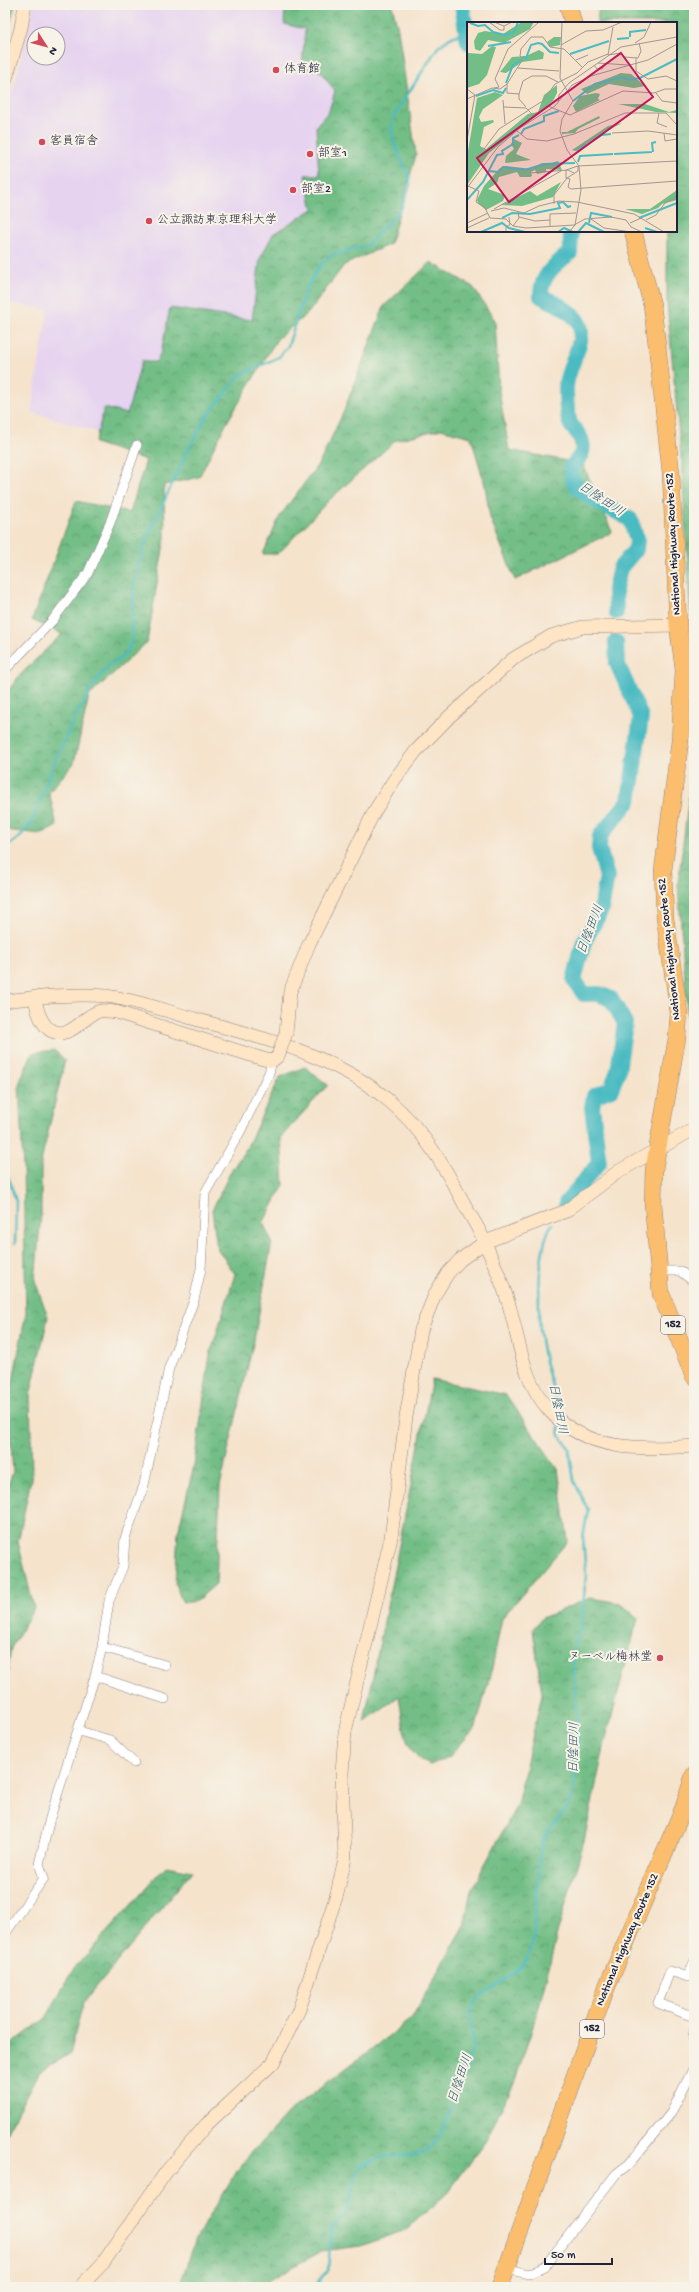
<svg xmlns="http://www.w3.org/2000/svg" width="699" height="2292" font-family="'Gochi Hand','Klee One',sans-serif">
	<style>
		.built { fill: #e6d3f0; fill-rule: evenodd }
		.forest { fill: url(#forest-crowns); stroke: #4a7060 }
		.lines { fill: none; stroke-linecap: round; stroke-linejoin: round }
		.stream { stroke: #4cbbc2; stroke-width: 2.5 }
		.river { stroke: #4cbbc2; stroke-width: 16 }
		.street-casing { stroke: #8c8284; stroke-width: 10 }
		.secondary-casing { stroke: #8c8284; stroke-width: 14 }
		.highway-casing { stroke: #8c8284; stroke-width: 18 }
		.street { stroke: #fff; stroke-width: 9 }
		.secondary { stroke: #fde5c5; stroke-width: 13 }
		.highway { stroke: #fbbe6e; stroke-width: 17 }
		.secondary-bridge-casing { stroke: #8c8284; stroke-width: 14; stroke-linecap: butt }
		.secondary-bridge { stroke: #fde5c5; stroke-width: 13 }
		.poi-dot { fill: #d1495b; stroke: #f7f3e8; stroke-width: 1.5 }
		.labels { text-anchor: middle; dominant-baseline: central; stroke-width: 4; stroke-linejoin: round; paint-order: stroke }
		.shield { fill: #f7f3e8; stroke: #62616f; stroke-width: 1 }
		.shield-label { font-size: 11px; font-weight: bold; fill: #22223b }
		.poi-label { font-size: 12px; fill: #22223b; stroke: #f7f3e8; text-anchor: start }
		.street-label { font-size: 12px; fill: #22223b; stroke: #f7f3e8 }
		.water-label { font-size: 13px; font-style: italic; fill: #31586a; stroke: #f7f3e8 }
		.inset-river { fill: none; stroke: #4cbbc2; stroke-width: 2 }
		.inset-road { fill: none; stroke: #a19692; stroke-width: 1 }
		.view { fill: #c2185b; fill-opacity: 0.15; stroke: #c2185b; stroke-width: 2 }
		.inset-edge { fill: none; stroke: #22223b; stroke-width: 2 }
	</style>
	<defs>
		<pattern id="forest-crowns" width="20" height="18" patternUnits="userSpaceOnUse"><rect width="20" height="18" fill="#72be86"/><path d="M2 6a3 3 0 1 1 6 0M12 15a3 3 0 1 1 6 0" fill="none" stroke="#5d9a6f"/></pattern>
	</defs>
	<rect width="100%" height="100%" fill="#f7f3e8"/>
	<filter id="ink" filterUnits="userSpaceOnUse"><feTurbulence type="fractalNoise" baseFrequency=".025" numOctaves="2"/><feDisplacementMap in="SourceGraphic" scale="8" xChannelSelector="R" yChannelSelector="G"/><feConvolveMatrix kernelMatrix="1 2 1 2 8 2 1 2 1" color-interpolation-filters="sRGB"/></filter>
	<filter id="wash" filterUnits="userSpaceOnUse"><feTurbulence type="fractalNoise" baseFrequency=".012" numOctaves="4" result="noise"/><feDisplacementMap in="SourceGraphic" scale="16" xChannelSelector="R" yChannelSelector="G"/><feGaussianBlur stdDeviation="0.9" result="paint"/><feColorMatrix in="noise" values="0 0 0 0 0 0 0 0 0 0 0 0 0 0 0 0 0 1.4 0 .05"/><feComposite in="paint" operator="in"/></filter>
	<g filter="url(#wash)">
		<rect width="100%" height="100%" fill="#f5e3cc"/>
		<!-- built -->
		<path class="built" d="M33 5H285L284 24 305 28 302 68 320 71 335 91 329 111 316 126 319 175H305L313 209 273 234 260 259 252 320 170 309 161 352 156 362 142 360 127 414 104 409 98 432 31 412 48 310 5 303V114L16 80ZM34 34H58V58H34Z"/>
		<!-- forest -->
		<path class="forest" d="M5 5H15L5 42Z
			M285 5H392L398 29 416 155 390 244 344 265 309 312 277 339 226 424 199 477 164 485 165 537 147 642 89 696 74 763 49 792 57 826 42 834 5 830V695L20 675 62 634 32 620 76 501 130 513 146 460 95 443 104 408 127 414 142 360 148 362H156L161 352 170 308 252 320 260 259 273 234 313 209 305 175H319L316 126 329 111 335 91 320 71 302 68 305 29 284 24Z
			M599 5H694V1052L689 1034 678 884 691 780 692 641 682 467 667 303V231H676V23H597Z
			M431 262 473 287 495 321 499 391 509 450 583 464 612 532 515 580 490 518 485 485 471 437 441 429 396 440 329 500 278 554H263L280 516 320 462 344 411 384 306Z
			M54 1050 65 1060 41 1162V1214L35 1281 48 1317 30 1396 32 1474 18 1542 34 1608 11 1648 5 1693V1492L13 1472 8 1406 26 1313 23 1167 19 1084 32 1053Z
			M305 1067 328 1085 281 1137 284 1185 263 1223 272 1242 254 1340 220 1486 216 1584 196 1601 183 1603 175 1584 178 1532 194 1465 210 1355 235 1274 217 1248 212 1210 231 1171 246 1149 280 1077Z
			M432 1379 506 1395 558 1469 568 1541 502 1618 492 1668 476 1727 449 1757 430 1765C401 1751 404 1724 399 1696L364 1722Z
			M590 1598 620 1603 638 1618 606 1738 584 1841 558 1930 538 2010 515 2081 485 2142 446 2195 405 2230 361 2246 321 2251 257 2287H179L196 2239 242 2163 291 2110 411 2019 464 1927 471 1890 517 1805 542 1694 533 1629 542 1618Z
			M166 1866 192 1871 83 2003 70 2053 38 2073 5 2135V2049L46 2018 72 1971Z"/>
		<g class="lines">
			<!-- stream -->
			<path class="stream" d="M5 848 20 837 32 822 56 758 77 713 89 696V691L107 667 122 657 128 650 131 641 134 586 143 547 185 456 206 417 240 375 279 357 288 346 307 287 321 264 332 255 366 246 401 209 410 185 409 177 393 140 391 126 395 114 438 47 450 38 466 31
				M5 1054 6 1052
				M5 1156 7 1173 16 1201 15 1243
				M552 1224C536 1249 537 1322 543 1351 546 1372 556 1390 557 1411
				M314 2287 328 2271 331 2230 348 2211 356 2173 363 2164 382 2157 416 2155 426 2151 433 2145 444 2128 467 2068 473 2048 470 2010C473 2006 477 1998 481 1995 505 1978 522 1976 533 1945L540 1851 544 1837 566 1810 573 1792 578 1758 577 1719 573 1659 575 1640 581 1628 586 1575 583 1538 588 1510 574 1481 569 1448 560 1436 559 1426"/>
			<!-- river -->
			<path class="river" d="M462 5 468 42
				M571 231 570 253C555 264 540 277 541 296 553 302 571 310 578 322 589 339 565 369 566 389 566 400 566 412 570 423 572 428 577 431 579 435 587 449 581 457 571 467 572 471 572 476 573 480 579 495 617 511 631 520L637 541 636 549 620 568 615 589 616 612
				M566 1203 599 1163 592 1107 594 1096 611 1089 618 1071 625 1023 611 999 599 994H584L574 980 584 942 601 910 607 877 599 848 600 836 629 801 641 717 617 663 616 642"/>
		</g>
	</g>
	<g filter="url(#ink)">
		<g class="lines">
			<!-- street casing -->
			<g class="street-casing">
				<path id="street" d="M5 670 52 621 88 573 110 523 137 445
					M659 1271H680L694 1282
					M102 1647 165 1665
					M95 1676 165 1699
					M79 1731 110 1740 134 1763
					M5 1934 44 1878 39 1864 50 1818 95 1676 102 1647 109 1601 123 1566 125 1538 144 1485 169 1368 194 1300 201 1269 205 1193 240 1132 269 1073 272 1061
					M694 1962 688 1977 670 1971 658 2003 694 2017
					M693 2038 694 2031
					M506 2269 529 2274 545 2266 616 2174 629 2164 671 2113 694 2067"/>
			</g>
			<!-- secondary casing -->
			<g class="secondary-casing">
				<path id="secondary" d="M5 82 21 28 25 5
					M35 997C37 1013 44 1037 66 1032 78 1029 87 1014 100 1011 105 1010 112 1012 116 1012L263 1059 272 1061 278 1056
					M5 1001C35 997 76 993 106 996 136 1000 166 1011 195 1019 262 1038 333 1054 388 1100 425 1130 446 1170 468 1211 474 1222 481 1232 485 1243 495 1265 505 1289 511 1312 520 1346 524 1382 549 1410 586 1452 642 1450 694 1446
					M286 1033 290 992 309 944 374 812 394 780 416 751 450 716 513 659 551 636 583 627 678 625
					M80 2287 103 2263 166 2172 206 2125 273 2063 299 2010 337 1894 345 1858 342 1773 345 1732 391 1538 406 1417 421 1330 435 1294 448 1273 460 1260 485 1242 566 1211 619 1171 694 1129"/>
			</g>
			<!-- highway casing -->
			<g class="highway-casing">
				<path id="highway" d="M568 5 573 23
					M633 231 652 305 657 345 671 473 678 625 684 670 680 741 663 871 665 918 679 1013 677 1038 654 1169 653 1204 661 1294 694 1376
					M500 2287 605 1991 684 1807 694 1775"/>
			</g>
			<!-- street -->
			<use href="#street" class="street"/>
			<!-- secondary -->
			<use href="#secondary" class="secondary"/>
			<!-- highway -->
			<use href="#highway" class="highway"/>
			<!-- secondary-bridge casing -->
			<g class="secondary-bridge-casing">
				<path id="secondary-bridge" d="M278 1056 286 1033"/>
			</g>
			<!-- secondary-bridge -->
			<use href="#secondary-bridge" class="secondary-bridge"/>
		</g>
	</g>
	<!-- markers -->
	<g class="poi-dot">
		<circle cx="276" cy="70" r="4"/>
		<circle cx="42" cy="142" r="4"/>
		<circle cx="310" cy="154" r="4"/>
		<circle cx="293" cy="190" r="4"/>
		<circle cx="149" cy="221" r="4"/>
		<circle cx="660" cy="1658" r="4"/>
	</g>
	<g class="labels">
		<!-- shield labels -->
		<g class="shield">
			<rect x="661" y="1316" width="24" height="18" rx="3"/>
			<rect x="580" y="2020" width="24" height="18" rx="3"/>
		</g>
		<g class="shield-label">
			<text x="673" y="1325">152</text>
			<text x="592" y="2029">152</text>
		</g>
		<!-- poi labels -->
		<g class="poi-label">
			<text x="284" y="70">体育館</text>
			<text x="50" y="142">客員宿舎</text>
			<text x="318" y="154">部室1</text>
			<text x="301" y="190">部室2</text>
			<text x="157" y="221">公立諏訪東京理科大学</text>
			<text x="652" y="1658" text-anchor="end">ヌーベル梅林堂</text>
		</g>
		<!-- street labels -->
		<g class="street-label">
			<text transform="translate(674 544) rotate(-93)">National Highway Route 152</text>
			<text transform="translate(670 949) rotate(-96)">National Highway Route 152</text>
			<text transform="translate(628 1940) rotate(-67)">National Highway Route 152</text>
		</g>
		<!-- water labels -->
		<g class="water-label">
			<text transform="translate(601 500) rotate(34)">日陰田川</text>
			<text transform="translate(591 930) rotate(-69)">日陰田川</text>
			<text transform="translate(557 1409) rotate(79)">日陰田川</text>
			<text transform="translate(575 1748) rotate(-89)">日陰田川</text>
			<text transform="translate(461 2079) rotate(-71)">日陰田川</text>
		</g>
	</g>
	<!-- overview -->
	<g transform="translate(467 22)">
		<rect width="210" height="210" fill="#f5e3cc"/>
		<path d="M55 0H67L63 7 37 21 21 18 13 29 8 27 7 19 11 11 18 9 36 12ZM87 15H94L93 23 83 25 80 20ZM25 24 29 25 20 53 12 62 0 66 1 31 15 32ZM72 28 77 31 76 37 55 40 39 51 33 50 45 35 59 34ZM154 51 164 52 178 64 167 66 142 62 120 72 114 67ZM90 63V71L86 79 22 131 0 163V135L10 76 28 70 36 73 16 87 12 95 14 100 26 98 27 100 17 105 13 124 19 127 61 92 71 90 77 73ZM129 71 133 72 131 77 133 78 109 90 106 84 113 74ZM151 82H178L202 90 210 88V91L189 90ZM132 94 133 96 111 107 108 111 95 112V110H100ZM155 101 134 112 109 129 105 128 141 104ZM47 117 55 121 49 132 64 138 38 141 39 134 47 127 44 122ZM91 139 95 148 79 147V150L70 152 68 148 64 150 65 154 63 155H53L50 150 32 155 30 161 21 167 38 173 36 179 19 188 11 181 10 178 17 164 32 147 39 144 65 147 75 141 81 142ZM94 160 86 175 55 184 34 183 63 169 70 174ZM210 168V178L195 182 191 186 175 192 158 187H183Z" fill="#72be86"/>
		<path class="inset-river" d="M3 1 11 4 18 3 26 10 38 13 47 10 51 0M163 15V10L179 8M150 17 162 16M21 24 44 20M103 32 142 19M56 35 59 36 64 23 71 21 75 22 83 30 92 31M39 61 46 43 54 38M9 74 26 68 36 71 39 66M106 79 128 62 155 55 161 58 173 56 210 37M54 112 57 107 77 99V94L92 89M121 122 135 113 144 112M110 130 119 122M186 130 185 121 189 120M147 132 185 130M111 140 113 134 146 132M22 149 31 150 36 145 58 148 77 142 108 141M0 178 16 160 30 133 36 132 35 129 46 122V116L52 113M35 196 45 191 63 192 93 186 91 181 96 180 101 185 104 184M172 196 210 181M122 201 124 191 145 195M178 206 190 210M14 210 35 201 42 206 58 210M91 210 97 206 106 210M111 210 119 201 137 210"/>
		<path class="inset-road" d="M22 0 33 8H37V4M27 0 37 4 45 0M95 0 93 56 106 79 95 97 93 109 100 128 112 144 114 168 108 203 102 210M168 21 177 15 184 0M94 23 119 9 136 8 155 0M141 33 154 31 157 35 171 36 174 29 172 21M141 33 146 5M169 36V49L181 57 199 54 210 59M109 38 121 33M131 41 161 43M127 43 130 47H135L138 43M51 46 92 49M27 66 32 65 28 57 41 27 72 0M0 67 8 73 0 118M189 71 195 79 210 81M52 72 56 59 65 54H79L91 60M0 77 25 66 33 67 40 62M36 78 38 102M91 80 92 73 102 61 154 25 210 15M37 85 59 86 66 93 81 84 103 93 156 69 187 71 198 67H210M59 85 52 77V72L40 71V62L56 37 53 34 54 27 64 15H76L83 25 97 27 115 45M61 88 76 79 88 62 110 51 121 40 141 32M192 91 190 101 200 105M50 109 60 117 80 119 107 112 158 91H199L210 103M145 111 181 109 210 113M197 111 198 119 210 117M17 127 32 107 62 88M111 144 99 148V156L103 157 101 165 104 167 210 159M63 151 101 148 107 151M1 164 12 169 9 180 18 186 23 196 39 197 46 204 59 206 107 203 118 197 144 195 159 198 164 205 175 210M0 166 31 125 53 106 88 84 105 63 124 54 181 38 210 22M87 182V173L100 156 111 149V144L210 139M27 187 94 149M24 189 37 186 57 191 72 184 92 179 110 180 167 192 197 210M52 195 68 199 83 198M124 197 137 206 164 210M179 198 189 193 198 181 208 176 210 170M0 201 21 191M163 201 174 196M46 204 52 196 51 190M83 204V192L109 191M0 206 22 196M39 210V205L43 203 42 195"/>
		<path class="view" d="M154 31 186 75 42 180 10 136Z"/>
		<rect width="210" height="210" class="inset-edge"/>
	</g>
	<!-- margin -->
	<rect width="699" height="2292" fill="none" stroke="#f7f3e8" stroke-width="20"/>
	<!-- north arrow -->
	<g transform="translate(46 46) rotate(126)"><circle r="19" fill="#f7f3e8" stroke="#a29fa3"/>
	<path d="M0-3L7 15L0 10L-7 15Z" fill="#d1495b"/>
	<text y="-6" font-size="11" font-weight="bold" text-anchor="middle" fill="#22223b">N</text>
	</g>
	<!-- scale -->
	<path d="M545 2258v6h67v-6" fill="none" stroke="#22223b" stroke-width="2"/>
	<text x="551" y="2258" font-size="12" fill="#22223b" stroke="#f7f3e8" stroke-width="3" paint-order="stroke">50 m</text>
</svg>
